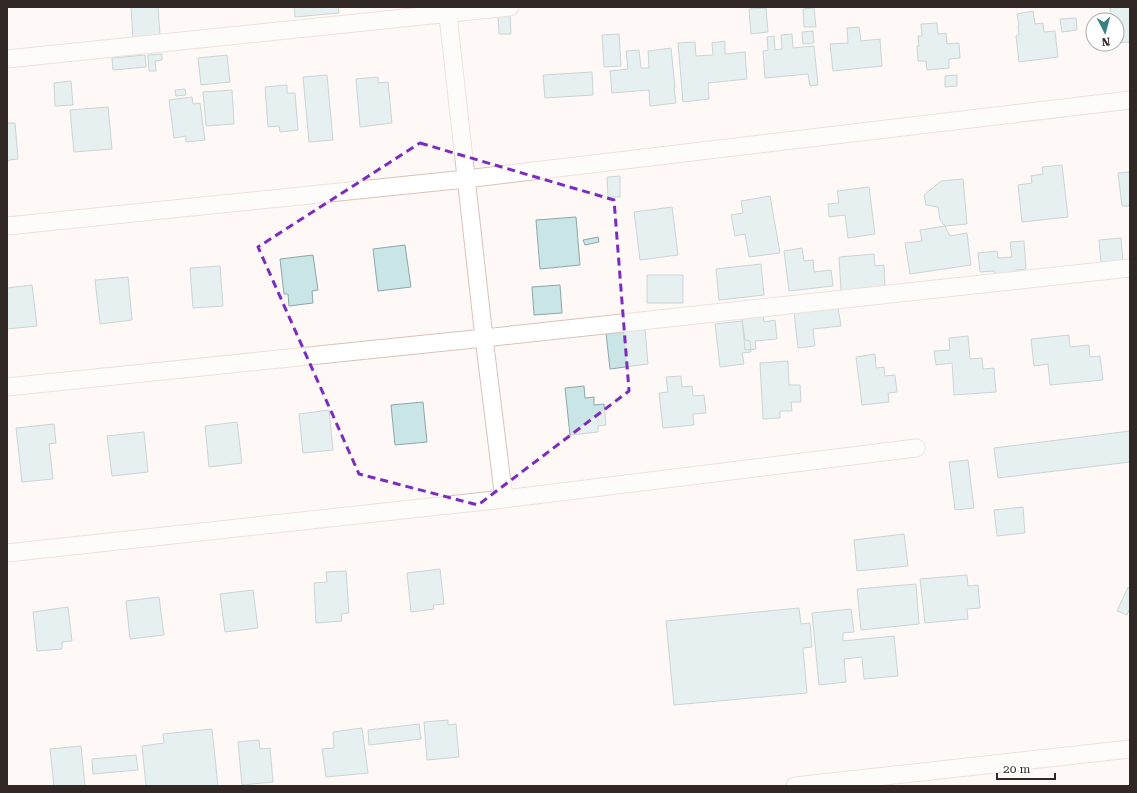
<svg xmlns="http://www.w3.org/2000/svg" width="1137" height="793" font-family="'Roboto Serif',serif">
	<style>
		.building { fill: #c9e5e6; stroke: #8da7a8 }
		.lines { fill: none; stroke-linecap: round; stroke-linejoin: round }
		.street-casing { stroke: #dac2ba; stroke-width: 19 }
		.street { stroke: #fff; stroke-width: 17 }
		.marked { fill: none; stroke: #7b2cbf; stroke-width: 3; stroke-dasharray: 8 5; stroke-linejoin: round }
	</style>
	<rect width="100%" height="100%" fill="#fef9f7"/>
	<!-- building -->
	<path class="building" d="M131 7H158L160 35 133 38Z
		M294 7H338L339 13 295 17Z
		M1110 7H1130V42L1117 43V20H1111Z
		M766 8 768 32 751 34 749 9Z
		M814 8 816 27H804L803 9Z
		M1033 11 1035 24 1043 23 1044 32 1055 31 1058 57 1019 62 1016 36 1019 35 1018 26H1019L1017 14Z
		M510 15 511 34H499L498 16Z
		M1076 18 1077 30 1062 32 1060 19Z
		M937 23 938 34 946 33 947 44 959 43 960 58 949 59V68L927 70 926 61H918L917 46H919L918 36H922L921 24Z
		M859 27 861 41 880 39 882 66 833 71 830 44 848 43 847 28Z
		M813 31 814 43 803 44 802 32Z
		M619 34 621 66 604 67 602 35Z
		M792 34 793 48 814 46 818 85 810 86 808 74 765 78 763 51 768 50 767 37 774 36 775 50 782 49 781 35Z
		M725 41V54L745 52 747 79 708 83 709 99 683 102 678 43 695 42 696 56 713 55 712 43Z
		M671 48 675 88H674L676 103 650 106 649 90 612 93 610 71 628 69 626 51 639 50 641 68H649L648 51Z
		M162 54V60L155 61 156 71H149L148 55Z
		M145 55 146 67 113 70 112 58Z
		M227 55 230 82 201 85 198 58Z
		M592 72 593 95 545 98 543 75Z
		M327 75 333 140 309 142 303 77Z
		M957 75V86L945 87V76Z
		M378 77V83L388 82 392 123 360 127 356 79Z
		M71 81 73 105 55 106 54 83Z
		M287 85V93H295L298 130 280 132 279 126 268 127 265 87Z
		M185 89 186 95 176 96 175 90Z
		M232 90 234 124 206 126 203 92Z
		M192 97 193 104 200 103 205 140 186 142V136L174 138 169 100Z
		M108 107 112 149 74 152 70 110Z
		M7 123H15L18 159 9 160V161H7Z
		M1062 165 1068 217 1022 222 1018 185 1032 183 1031 176 1043 174 1042 167Z
		M1130 172V206H1122L1118 173Z
		M620 176V197H608L607 177Z
		M963 179 967 224 945 226 940 220 938 207 926 205 924 195 941 181Z
		M869 187 875 234 848 238 845 215 829 217 828 204 839 203 837 191Z
		M770 196 780 253 749 257 745 234 735 236 731 215 743 213 741 201Z
		M672 207 678 255 640 260 634 212Z
		M576 217 580 265 540 269 536 220Z
		M945 226 950 236 967 233 971 265 910 274 905 243 922 241 920 230Z
		M598 237 599 242 585 245 583 240Z
		M1121 238 1123 262 1101 263 1099 240Z
		M1024 241 1026 269 1016 270 1017 276 995 279 994 271 980 272 978 253 997 251 998 258 1012 257 1010 242Z
		M405 245 411 287 378 291 373 249Z
		M802 248 804 261 813 260 814 272 831 270 833 286 789 291 784 251Z
		M874 254 875 266 884 265 885 287 841 291 839 257Z
		M313 255 318 290 312 291 313 303 289 306 288 294H284L280 259Z
		M761 264 764 295 719 300 716 269Z
		M220 266 223 306 193 308 190 268Z
		M647 275H683V303H647Z
		M128 277 132 320 100 324 95 280Z
		M32 285 37 326 7 329V288Z
		M560 285 562 313 534 315 532 287Z
		M838 307 841 326 813 329 815 346 798 348 794 312Z
		M763 315 764 322 775 320 777 339 755 341 756 349 745 350 742 317Z
		M742 321 745 340 750 341 751 352 742 353 744 364 720 367 715 324Z
		M645 329 648 364 610 369 606 333Z
		M1069 335 1070 347 1089 345 1090 357 1100 356 1103 380 1050 385 1048 364 1034 366 1031 339Z
		M968 336 970 359 982 358 983 369 994 368 996 392 954 395 952 363 936 365 934 351 950 350 949 338Z
		M875 354 876 368 884 367 885 376 895 375 897 392 888 393 889 402 862 405 856 357Z
		M788 361 789 385H800L801 402H791L792 411H780V418L763 419 760 363Z
		M681 376 682 387 692 386 693 396 704 395 706 413 693 414 694 425 663 428 659 393 668 392 666 377Z
		M584 386 585 398 594 397V405L604 404 606 425 598 426V432L570 435 565 388Z
		M423 402 427 442 395 445 391 405Z
		M329 410 333 450 303 453 299 414Z
		M237 422 242 463 209 467 205 426Z
		M54 424 56 443 49 444 53 479 22 482 16 428Z
		M1130 431V462L998 478 994 448Z
		M144 432 148 472 112 476 107 436Z
		M968 460 974 508 955 510 949 462Z
		M1023 507 1025 533 997 536 994 510Z
		M904 534 908 566 857 571 854 540Z
		M440 569 444 604 433 605 434 609 411 612 407 573Z
		M346 571 349 613 341 614 342 621 316 623 314 583 327 582 326 572Z
		M967 575 968 586 978 585 980 608 967 609 968 619 925 623 920 579Z
		M916 584 919 624 861 630 857 589Z
		M1128 587 1130 589V608L1127 615 1117 611Z
		M253 590 258 628 225 632 220 594Z
		M159 597 164 635 130 639 126 601Z
		M68 607 72 641 62 642V649L37 651 33 612Z
		M799 608 801 624 810 623 812 647 803 648 807 693 674 705 666 621Z
		M851 609 854 632 843 633V641L894 636 898 676 864 679 862 657 844 659 846 682 819 685 812 613Z
		M448 720V725L456 724 459 757 427 760 424 722Z
		M419 724 421 739 369 745 368 730Z
		M362 728 368 773 326 777 322 749 334 748 333 732Z
		M212 729 218 786H146L142 746 164 743 163 734Z
		M259 740 260 749 270 748 273 782 242 785 238 742Z
		M81 746 85 786H54L50 749Z
		M136 755 138 770 93 774 92 759Z"/>
	<g class="lines">
		<!-- street casing -->
		<g class="street-casing">
			<path id="street" d="M447 7 484 338 504 499
				M7 59 510 7
				M7 226 466 179 1130 100
				M7 387 484 338 1130 268
				M7 553 504 499 916 448
				M795 786 1130 749"/>
		</g>
		<!-- street -->
		<use href="#street" class="street"/>
	</g>
	<!-- marked area -->
	<path d="M0 0H1137V793H0ZM420 143 614 200 629 391 478 505 359 474 258 247Z" fill="#fef9f7" fill-opacity=".55" fill-rule="evenodd"/>
	<path class="marked" d="M420 143 614 200 629 391 478 505 359 474 258 247Z"/>
	<!-- border -->
	<rect width="1137" height="793" fill="none" stroke="#312825" stroke-width="16"/>
	<!-- north arrow -->
	<g transform="translate(1105 32) rotate(174)"><circle r="19" fill="#ffffff" stroke="#ada9a8"/>
	<path d="M0-3L7 15L0 10L-7 15Z" fill="#398184"/>
	<text y="-6" font-size="11" font-weight="bold" text-anchor="middle" fill="#312825">N</text>
	</g>
	<!-- scale -->
	<path d="M997 773v6h58v-6" fill="none" stroke="#312825" stroke-width="2"/>
	<text x="1003" y="773" font-size="12" fill="#312825" stroke="#ffffff" stroke-width="3" paint-order="stroke">20 m</text>
</svg>
